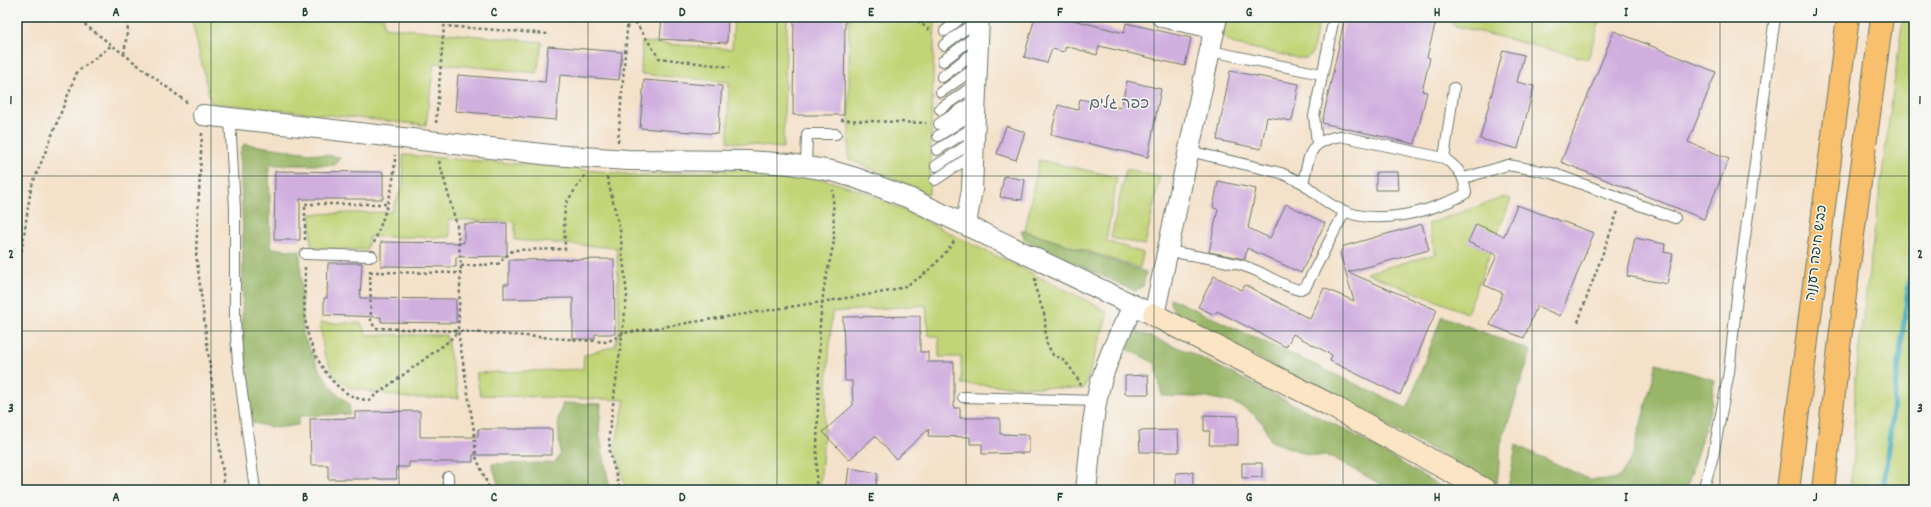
<svg xmlns="http://www.w3.org/2000/svg" width="1931" height="507" font-family="Dekko,'Playpen Sans Hebrew',sans-serif">
	<style>
		.green { fill: #c2d477; stroke: #708856 }
		.forest { fill: #99b668; stroke: #5c7a4e }
		.lines { fill: none; stroke-linecap: round; stroke-linejoin: round }
		.stream { stroke: #3ea9bd; stroke-width: 5.5 }
		.building { fill: #d0afdf }
		.lane-casing { stroke: #6a7668; stroke-width: 12 }
		.street-casing { stroke: #6a7668; stroke-width: 22 }
		.secondary-casing { stroke: #6a7668; stroke-width: 24 }
		.highway-casing { stroke: #6a7668; stroke-width: 24 }
		.path { stroke: #6a7668; stroke-width: 2.5; stroke-dasharray: 3 3; stroke-linecap: butt }
		.lane { stroke: #fff; stroke-width: 10 }
		.street { stroke: #fff; stroke-width: 20 }
		.secondary { stroke: #fce5c4; stroke-width: 22 }
		.highway { stroke: #f8bf6c; stroke-width: 22 }
		.grid { fill: none; stroke: #1f3d34; stroke-width: 1; stroke-opacity: 0.55 }
		.labels { text-anchor: middle; dominant-baseline: central; stroke-width: 3; stroke-linejoin: round; paint-order: stroke }
		.street-label { font-size: 14px; fill: #1f3d34; stroke: #f6f6f2 }
		.quarter-label { font-size: 16px; fill: #5d6570; stroke: #f6f6f2 }
		.neatline { fill: none; stroke: #1f3d34; stroke-width: 1.5 }
		.grid-label { font-size: 13px; text-anchor: middle; font-weight: bold; fill: #1f3d34 }
	</style>
	<rect width="100%" height="100%" fill="#f6f6f2"/>
	<filter id="ink" filterUnits="userSpaceOnUse"><feTurbulence type="fractalNoise" baseFrequency=".025" numOctaves="2"/><feDisplacementMap in="SourceGraphic" scale="8" xChannelSelector="R" yChannelSelector="G"/><feConvolveMatrix kernelMatrix="1 2 1 2 8 2 1 2 1" color-interpolation-filters="sRGB"/></filter>
	<filter id="wash" filterUnits="userSpaceOnUse"><feTurbulence type="fractalNoise" baseFrequency=".012" numOctaves="4" result="noise"/><feDisplacementMap in="SourceGraphic" scale="16" xChannelSelector="R" yChannelSelector="G"/><feGaussianBlur stdDeviation="0.9" result="paint"/><feColorMatrix in="noise" values="0 0 0 0 0 0 0 0 0 0 0 0 0 0 0 0 0 1.4 0 .05"/><feComposite in="paint" operator="in"/></filter>
	<g filter="url(#wash)">
		<rect width="100%" height="100%" fill="#f4e1c9"/>
		<!-- green -->
		<path class="green" d="M191 17H384V27L542 42 537 73 434 63 426 125 211 103Z
			M734 17H787L783 148 728 142 729 82 641 74 642 42 732 49Z
			M849 17H935L929 194 849 159Z
			M1225 17H1320L1312 54 1306 58H1298L1237 45 1226 40 1223 32Z
			M1451 17H1601L1588 59 1452 25Z
			M1903 17H1914V490H1850L1854 453 1855 376Z
			M403 155 546 166 636 175 768 168 810 175 868 193 1094 304 1108 313 1084 389 962 384 961 357H939V337L928 335 926 305 832 312 820 490H626L615 447 625 400 480 395 476 373 583 369 584 355 615 346 619 328 617 248 515 240V222L449 219 450 237H369L367 250 311 248V214L391 212 403 186Z
			M1039 160 1117 177 1106 241 1143 253 1140 268 1025 231Z
			M1126 169 1160 176 1145 245 1111 238Z
			M1505 197 1511 199 1467 313 1366 273 1436 254 1428 224Z
			M320 323H361L367 335H446L459 398H407L350 388 334 375 324 353Z"/>
		<!-- forest -->
		<path class="forest" d="M244 144 340 157 335 165H269L271 248 300 251 303 335 318 367 334 391 349 404 350 414 300 416 298 425 276 428 253 423 248 394 242 336 243 236 240 153Z
			M1021 230 1146 272 1143 286 1135 291 1025 240Z
			M1170 298 1407 408 1442 316 1531 351 1501 444 1497 484 1178 316 1171 306Z
			M1136 331 1189 352 1351 433 1447 490H1391L1332 457 1309 455 1271 441C1268 436 1266 429 1263 424 1239 393 1197 398 1162 396L1155 363 1127 349V338Z
			M1657 363 1714 380 1712 404 1686 490H1510L1508 488 1516 445 1591 480 1616 479 1621 475 1632 457Z
			M563 403 601 404 599 432 610 490H500L492 464 555 463 560 454 558 419Z"/>
		<g class="lines">
			<!-- stream -->
			<path class="stream" d="M1883 490 1914 242"/>
		</g>
		<g id="blocks">
			<!-- building -->
			<path class="building" d="M662 17H728L727 43 660 39Z
				M794 17H845L844 115H793Z
				M1035 17H1062L1124 33 1126 23 1191 38 1185 66 1099 46 1097 55 1066 46 1064 52 1052 49 1047 63 1024 57Z
				M1345 17H1437L1427 57 1430 58 1422 91 1427 92 1415 144 1322 123Z
				M1614 31 1716 72 1688 142 1729 159 1704 219 1561 162Z
				M548 46 622 52 619 80 560 75 556 120 455 111 458 75 545 82Z
				M1503 50 1524 55 1517 82 1534 86 1518 149 1480 139Z
				M1230 71 1299 84 1292 121 1267 117 1261 149 1217 140Z
				M644 80 722 86 718 134 640 128Z
				M1127 81 1161 89 1148 157 1051 135 1058 105 1078 110 1080 99 1121 108Z
				M1006 126 1025 132 1016 160 997 154Z
				M275 171 383 172V199H300V240H274Z
				M1376 172H1398L1399 190H1376Z
				M1004 176 1025 180 1022 200 1000 197Z
				M1218 181 1256 189 1248 228 1270 238 1286 204 1325 223 1301 273 1247 248 1245 259 1209 252 1218 209 1213 208Z
				M1517 205 1594 233 1560 316 1537 306 1524 338 1490 325 1503 293 1484 285 1497 255 1468 242 1476 224 1504 236Z
				M507 223V256L456 257V267L381 266V242L464 243V224Z
				M1422 224 1429 250 1348 272 1437 310 1400 395 1330 361 1332 355 1293 334 1286 347 1217 311 1215 315 1198 307 1214 276 1242 290 1245 285 1310 319 1324 288 1354 301 1340 253 1344 246Z
				M1635 238 1665 244 1664 252 1673 254 1667 284 1627 276Z
				M614 259 615 334H595V339H573V298L504 299V284H509V260Z
				M328 263H362L360 298 456 299V323L381 322V317L324 315V298H327Z
				M920 316V352H928V362H954V408H960V418H1000V434L1029 435V453L982 454V444H970V437L928 436 929 429 896 459 875 436 849 460 823 432 853 405 852 381H845L843 317Z
				M1148 375 1149 394H1125V376Z
				M420 411V437H478V429H552V455H473V462H409V467H396L397 479H328V465H311L310 419 355 418V412Z
				M1204 415 1238 416V445H1209L1210 431H1204Z
				M1178 430 1179 452H1140L1139 431Z
				M1242 463H1262V477L1242 478Z
				M849 468 878 473 875 490H846Z
				M1193 472V490H1176V473Z"/>
		</g>
	</g>
	<g filter="url(#ink)">
		<use href="#blocks" fill-opacity="0" stroke="#6a7668" stroke-width="1"/>
		<g class="lines">
			<!-- lane casing -->
			<g class="lane-casing">
				<path id="lane" d="M945 31 962 17
					M944 45 979 19
					M1211 51 1321 74
					M943 61 978 34
					M942 77 977 50
					M941 92 977 67
					M940 109 976 84
					M230 119 235 209V321L238 363 255 490
					M939 124 975 100
					M938 136 975 112
					M1340 136 1444 158C1459 169 1464 174 1466 193 1455 201 1441 204 1429 209 1399 218 1364 223 1335 207 1324 201 1314 192 1303 183 1310 155 1307 142 1340 136Z
					M1317 143 1314 116 1334 17
					M937 150 974 127
					M1189 151 1281 173 1303 183
					M1444 158 1454 88
					M806 166 807 134H836
					M936 166 974 141
					M1464 178 1508 165 1552 173 1675 218
					M935 180 973 155
					M1168 251C1193 256 1220 259 1244 266 1264 272 1279 285 1299 290L1306 286 1345 211
					M305 254 372 256
					M963 397 1097 401
					M448 490V477
					M1703 490 1713 456 1729 372 1738 288 1775 17"/>
			</g>
			<!-- street casing -->
			<g class="street-casing">
				<path id="street" d="M1162 17 1204 26 1214 33
					M203 115 551 155 628 160 748 161 790 164 832 171 856 178 909 198 1154 315 1217 17
					M966 224 972 189 979 17
					M1086 490C1090 457 1091 422 1099 389 1106 360 1120 333 1133 306"/>
			</g>
			<!-- secondary casing -->
			<g class="secondary-casing">
				<path id="secondary" d="M1154 315 1328 404 1485 490"/>
			</g>
			<!-- highway casing -->
			<g class="highway-casing">
				<path id="highway" d="M1788 490 1848 17
					M1823 490 1845 295 1882 17"/>
			</g>
			<!-- path -->
			<path class="path" d="M75 17 189 104
				M632 17 659 58 730 67
				M913 17 932 32
				M124 54 128 26 126 17
				M841 120 926 123
				M436 123 444 26 549 34
				M202 133 196 253 225 490
				M618 142 628 17
				M439 161 457 226 461 265 458 331 474 431 476 457 490 490
				M607 177 620 230 627 296 609 436 610 453 620 490
				M305 240V204H388
				M374 243C385 214 395 187 395 155
				M461 266 498 264 513 250 565 249 564 218 566 203 585 175
				M305 267C305 291 302 319 310 341 318 366 340 400 369 400L449 341 458 331
				M370 270 371 321 375 328 458 331 607 342 624 333 891 291C920 283 938 263 955 240
				M370 272 460 273V271
				M1035 278 1036 290 1045 317 1046 342 1053 355C1067 359 1074 373 1081 385
				M17 281 31 188 77 72 112 45
				M1578 322 1618 211
				M816 490 820 323 824 287 834 242 833 190"/>
			<!-- lane -->
			<use href="#lane" class="lane"/>
			<!-- street -->
			<use href="#street" class="street"/>
			<!-- secondary -->
			<use href="#secondary" class="secondary"/>
			<!-- highway -->
			<use href="#highway" class="highway"/>
		</g>
	</g>
	<!-- grid -->
	<path class="grid" d="M211 17V490M399 17V490M588 17V490M777 17V490M966 17V490M1154 17V490M1343 17V490M1532 17V490M1720 17V490M17 176H1914M17 331H1914"/>
	<g class="labels">
		<!-- street labels -->
		<g class="street-label">
			<text transform="translate(1817 253) rotate(-83)">כביש חיפה רעננה</text>
		</g>
		<!-- quarter labels -->
		<g class="quarter-label">
			<text x="1119" y="104">כפר גלים</text>
		</g>
	</g>
	<!-- margin -->
	<rect width="1931" height="507" fill="none" stroke="#f6f6f2" stroke-width="44"/>
	<rect x="22" y="22" width="1887" height="463" class="neatline"/>
	<g class="grid-label">
		<text x="116" y="16">A</text>
		<text x="305" y="16">B</text>
		<text x="494" y="16">C</text>
		<text x="682" y="16">D</text>
		<text x="871" y="16">E</text>
		<text x="1060" y="16">F</text>
		<text x="1249" y="16">G</text>
		<text x="1437" y="16">H</text>
		<text x="1626" y="16">I</text>
		<text x="1815" y="16">J</text>
		<text x="11" y="104">1</text>
		<text x="1920" y="104">1</text>
		<text x="11" y="258">2</text>
		<text x="1920" y="258">2</text>
		<text x="11" y="412">3</text>
		<text x="1920" y="412">3</text>
		<text x="116" y="501">A</text>
		<text x="305" y="501">B</text>
		<text x="494" y="501">C</text>
		<text x="682" y="501">D</text>
		<text x="871" y="501">E</text>
		<text x="1060" y="501">F</text>
		<text x="1249" y="501">G</text>
		<text x="1437" y="501">H</text>
		<text x="1626" y="501">I</text>
		<text x="1815" y="501">J</text>
	</g>
</svg>
